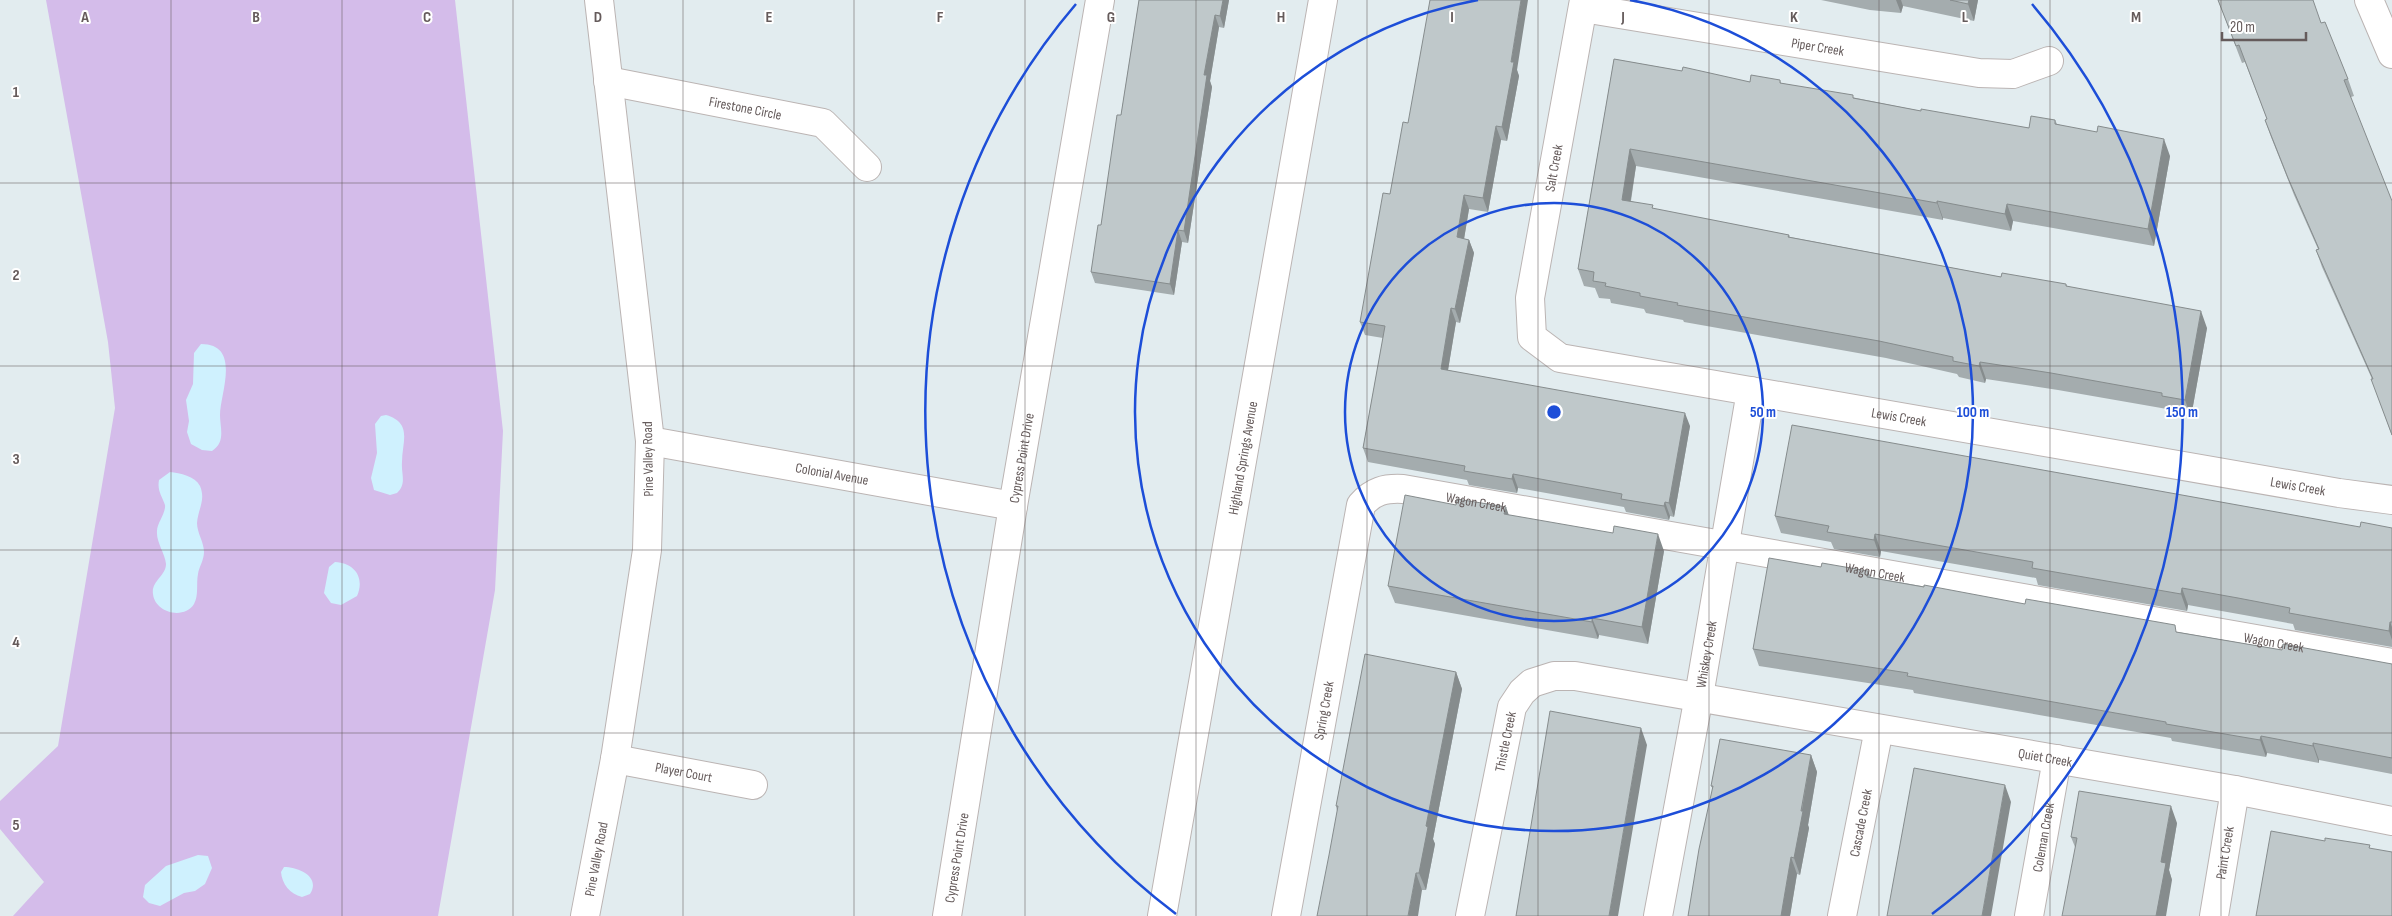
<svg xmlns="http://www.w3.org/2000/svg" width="2392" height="916" font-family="'Sofia Sans Condensed',sans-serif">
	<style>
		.green { fill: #d4bcea }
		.sand { fill: #cff1fe }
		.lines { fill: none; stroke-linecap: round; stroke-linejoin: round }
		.minor-casing { stroke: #bbb4b3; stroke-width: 30 }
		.tertiary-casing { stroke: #bbb4b3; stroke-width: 30 }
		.minor { stroke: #fff; stroke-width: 28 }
		.tertiary { stroke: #fff; stroke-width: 28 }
		.wall { fill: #a4acae }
		.shaded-wall { fill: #868c8d }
		.building { fill: #bfc8ca; stroke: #868c8d }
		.grid { fill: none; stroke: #655b5b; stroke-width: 1; stroke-opacity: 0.55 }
		.ring { fill: none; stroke: #1d4ed8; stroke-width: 2.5 }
		.labels { text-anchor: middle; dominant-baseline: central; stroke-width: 4; stroke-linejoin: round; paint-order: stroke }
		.street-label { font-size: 14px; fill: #655b5b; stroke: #fff }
		.grid-label { font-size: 16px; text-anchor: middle; font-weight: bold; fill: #655b5b; stroke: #fff; stroke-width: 4; stroke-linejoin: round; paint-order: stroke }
		.centre { fill: #1d4ed8; stroke: #fff; stroke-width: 2.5 }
		.ring-label { font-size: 15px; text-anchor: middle; font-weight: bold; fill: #1d4ed8; stroke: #fff; stroke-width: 4; stroke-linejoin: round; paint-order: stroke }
	</style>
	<rect width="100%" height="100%" fill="#e2ecef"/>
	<!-- green -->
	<path class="green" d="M46 0H455L503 431 495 590 438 916H13L44 882 0 829V801L58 746 115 408 108 342Z"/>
	<!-- sand -->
	<path class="sand" d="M201 344C242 344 220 394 220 415 220 428 226 442 212 451L202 450 191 444 187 432 189 421 186 400 193 384 194 353Z
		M386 415C413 423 402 442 402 462 401 475 407 483 397 493L390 495 374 490 371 478 377 453 375 424 381 416Z
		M170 472C180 473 195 476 200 486 206 500 198 509 197 523 197 533 204 542 204 552 204 560 199 567 198 574 196 584 199 595 194 604 184 620 155 613 153 594 151 581 166 576 166 564 165 553 156 542 157 531 157 523 166 513 165 505 162 496 157 491 159 480Z
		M335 562C355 563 365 578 357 596L341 605 331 603 324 593 329 567Z
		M198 855 208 856 212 868 205 884 195 891 184 893 160 906 149 903 143 897 145 885 166 866Z
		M284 867C299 867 321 877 310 894L302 897C290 894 282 884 281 872Z"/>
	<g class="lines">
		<!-- minor casing -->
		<g class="minor-casing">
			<g id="minor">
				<path id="s1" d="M1584 0 1530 298 1532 337 1560 358 2339 493 2392 500"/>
				<path d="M2369 0 2392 54"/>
				<path id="s2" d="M1583 8 1979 73 2013 74 2049 61"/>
				<path id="s3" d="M608 81 823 123 867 167"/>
				<path id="s4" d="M650 441 1013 506"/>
				<path id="s5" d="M615 759 753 785"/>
				<path id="s6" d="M585 916 615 759 647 550 650 441 599 0"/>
				<path id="s7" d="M947 916 1013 506 1100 0"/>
				<path id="s8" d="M1286 916 1361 505C1373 491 1385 488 1403 489L2392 663"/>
				<path id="s9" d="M1470 916 1512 707 1522 692 1532 683 1554 676H1575L2235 790 2392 821"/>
				<path id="s10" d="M1658 916 1699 696 1751 391"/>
				<path id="s11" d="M1842 916 1879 729"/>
				<path id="s12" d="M2029 916 2057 759"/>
				<path id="s13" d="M2214 916 2235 790"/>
			</g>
		</g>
		<!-- tertiary casing -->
		<g class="tertiary-casing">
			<g id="tertiary">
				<path id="s14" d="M1162 916 1323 0"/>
			</g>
		</g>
		<!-- minor -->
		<use href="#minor" class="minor"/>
		<!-- tertiary -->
		<use href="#tertiary" class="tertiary"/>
	</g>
	<!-- wall -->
	<path class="wall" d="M1139 0H1229L1224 28 1219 27 1210 81 1212 87 1188 243 1182 242 1174 295 1095 283 1091 272 1101 225 1121 115Z
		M1821 0H1978L1974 21 1903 6 1901 13 1870 10Z
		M2218 0 2321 23 2348 79 2354 96 2351 97 2392 436 2372 379 2322 267 2316 250 2318 249 2294 195 2271 137 2265 120 2267 119 2245 62 2242 63Z
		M1614 59 1682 71 1750 82 1780 80 1781 83 1921 111 2029 128 2055 120 2057 124 2170 156 2154 246 2013 221 2011 231 1943 218V220L1636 166 1631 201 1654 209 1789 235 1790 237 2001 277 2066 284 2067 286 2207 328 2191 417 2168 412 2167 409 2058 390 1986 379 1985 383 1959 377 1957 374 1886 358 1684 322 1683 320 1646 313 1644 309 1611 303 1610 299 1599 298 1595 288 1584 286 1578 269Z
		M1517 70 1519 76 1507 141 1501 140 1488 212 1469 209 1464 239 1469 240 1474 253 1460 323 1456 322 1448 370 1690 426 1674 517 1670 516 1669 520 1626 512 1624 507 1518 488 1517 493 1469 485 1467 480 1368 462 1363 448 1383 338 1365 335 1360 322 1390 194 1408 123Z
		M1508 515 1664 551 1648 644 1599 635 1598 639 1395 603 1388 586Z
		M1775 516 2392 528V647L2295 630 2293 624 2244 615 2188 605 2187 611 2038 585 2036 578 1932 560 1881 551 1880 557 1834 549 1831 542 1781 533Z
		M1868 571 1871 577 2178 632 2282 650 2392 664V774L2319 760V763L2267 753 2266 757 2172 741 2171 738 1914 693 1913 690 1759 666 1753 649Z
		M1456 672 1462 689 1433 839 1435 844 1426 890H1422L1337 811 1336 806Z
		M1811 755 1817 772 1808 825 1809 828 1800 875 1797 874 1790 916H1688L1713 789 1711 786Z
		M2177 823 2169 870 2172 880 2075 847 2071 837Z"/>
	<!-- shaded-wall -->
	<path class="shaded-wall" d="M1223 0H1229L1224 28 1220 16Z
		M1521 0H1528L1517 70 1519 76 1507 141 1502 127 1511 62Z
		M1896 0H1901L1903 6 1901 13Z
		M1969 0H1978L1974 21 1968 4Z
		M1215 15 1219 27 1210 81 1212 87 1188 243 1184 231 1204 75Z
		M1496 126 1501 140 1488 212 1483 198Z
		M2164 139 2170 156 2154 246 2148 229Z
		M1630 149 1636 166 1628 217 1622 200Z
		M1464 195 1469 209 1462 251 1457 237Z
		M1937 201 1943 218V220L1937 203Z
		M2007 204 2013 221 2011 231 2005 214Z
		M1178 230 1182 242 1174 295 1170 284Z
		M1469 240 1474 253 1460 323 1455 309Z
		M1451 308 1456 322 1446 382 1441 369Z
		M2201 311 2207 328 2191 417 2185 400Z
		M1980 362 1986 379 1985 383 1979 366Z
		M1685 413 1690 426 1674 517 1669 503Z
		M1513 474 1518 488 1517 493 1512 479Z
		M1665 502 1670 516 1669 520 1664 506Z
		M1506 507 1512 524 1504 514Z
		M1658 534 1664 551 1648 644 1642 627Z
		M1875 534 1881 551 1880 557 1874 540Z
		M2182 588 2188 605 2187 611 2181 594Z
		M1592 618 1599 635 1598 639 1592 622Z
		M2390 622 2392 627V640L2389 631Z
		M1456 672 1462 689 1433 839 1435 844 1426 890 1419 873 1426 826Z
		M1641 728 1647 745 1618 916H1609Z
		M2261 736 2267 753 2266 757 2260 740Z
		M2313 743 2319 760V763L2313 746Z
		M1811 755 1817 772 1808 825 1809 828 1800 875 1794 858Z
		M2005 785 2011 802 1991 916H1982Z
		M2171 806 2177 823 2169 870 2172 880 2166 916H2156L2161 862Z
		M1791 857 1797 874 1790 916H1781Z
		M1416 873 1422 890 1418 916H1408Z"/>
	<!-- building -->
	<path class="building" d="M1139 0H1223L1220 16 1215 15 1204 75H1207L1184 231 1178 230 1170 284 1091 272 1098 225H1101L1117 115H1121Z
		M1430 0H1521L1511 62H1514L1502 127 1496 126 1483 198 1464 195 1457 237 1469 240 1455 309 1451 308 1441 369 1685 413 1669 503 1665 502 1664 506 1621 499 1622 494 1513 474 1512 479 1464 471 1465 466 1363 448 1385 326 1360 322 1383 193 1390 194 1403 122 1408 123Z
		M1950 0H1969L1968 4Z
		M2218 0H2313L2321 23 2325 22 2348 79 2344 80 2392 201V435L2371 379H2373L2316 250 2319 249 2288 178 2265 120 2267 119 2239 45 2236 46Z
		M1614 59 1682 71 1683 67 1750 82 1751 75 1780 80V83L1853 95V98L1921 111V109L2029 128 2031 116 2055 120V124L2097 132 2098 126 2164 139 2148 229 2007 204 2005 214 1937 201V203L1630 149 1622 200 1653 205 1652 208 1789 235 1788 237 2001 277 2002 273 2066 284V286L2201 311 2185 400 2162 396V393L2051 373 1980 362 1979 366 1953 361V357L1879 341 1677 305 1678 303 1640 296V293L1605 286 1606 283 1593 281 1594 272 1578 269Z
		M1792 425 2360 527 2361 522 2392 528V622H2390L2389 631 2289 613 2290 608 2238 598 2182 588 2181 594 2032 568 2033 562 1925 543 1875 534 1874 540 1827 532 1829 526 1775 516Z
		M1405 495 1456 505 1457 499 1506 507 1504 514 1613 533 1614 526 1658 534 1642 627 1592 618V622L1388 586Z
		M1769 558 1821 567 1822 563 1868 571 1867 577 1924 587V585L2025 604 2026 599 2175 625 2176 632 2282 650 2283 644 2392 664V758L2313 743V746L2261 736 2260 740 2166 724V722L1907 676 1908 673 1753 649Z
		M1365 654 1456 672 1426 826 1428 827 1419 873H1416L1408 916H1317L1329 855 1338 806H1336Z
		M1550 711 1641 728 1609 916H1516Z
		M1720 739 1811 755 1801 811H1803L1794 858 1791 857 1781 916H1688L1699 849 1713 786H1711Z
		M1914 768 2005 785 1982 916H1887Z
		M2079 791 2171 806 2161 862 2166 863 2156 916H2062L2077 838 2071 837Z
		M2271 831 2325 841V838L2370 845 2369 848 2392 852V916H2256Z"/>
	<!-- grid -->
	<path class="grid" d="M171 0V916M342 0V916M513 0V916M683 0V916M854 0V916M1025 0V916M1196 0V916M1367 0V916M1538 0V916M1709 0V916M1879 0V916M2050 0V916M2221 0V916M0 183H2392M0 366H2392M0 550H2392M0 733H2392"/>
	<!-- distance rings -->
	<g class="ring">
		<circle cx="1554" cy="412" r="209"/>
		<path d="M1630 0A419 419 0 1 1 1478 0"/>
		<path d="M1176 914A628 628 0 0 1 1076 4M2032 4A628 628 0 0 1 1932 914"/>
	</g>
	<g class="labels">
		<!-- street labels -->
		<g class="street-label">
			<text stroke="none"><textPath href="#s2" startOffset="238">Piper Creek</textPath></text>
			<text stroke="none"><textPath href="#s3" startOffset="140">Firestone Circle</textPath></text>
			<text transform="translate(1554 168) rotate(-80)">Salt Creek</text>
			<text stroke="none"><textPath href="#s1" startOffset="721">Lewis Creek</textPath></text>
			<text stroke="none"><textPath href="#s7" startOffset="464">Cypress Point Drive</textPath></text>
			<text stroke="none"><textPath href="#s14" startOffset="465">Highland Springs Avenue</textPath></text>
			<text transform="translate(648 459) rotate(-91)">Pine Valley Road</text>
			<text stroke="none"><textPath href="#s4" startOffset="185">Colonial Avenue</textPath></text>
			<text stroke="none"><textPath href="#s1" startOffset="1126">Lewis Creek</textPath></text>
			<text stroke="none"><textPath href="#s8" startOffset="539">Wagon Creek</textPath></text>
			<text stroke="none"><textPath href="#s8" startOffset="944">Wagon Creek</textPath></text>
			<text stroke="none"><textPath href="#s8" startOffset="1349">Wagon Creek</textPath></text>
			<text stroke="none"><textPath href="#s10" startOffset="266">Whiskey Creek</textPath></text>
			<text stroke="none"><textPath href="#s8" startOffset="209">Spring Creek</textPath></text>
			<text stroke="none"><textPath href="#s9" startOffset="178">Thistle Creek</textPath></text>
			<text stroke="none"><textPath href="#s9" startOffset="766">Quiet Creek</textPath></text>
			<text stroke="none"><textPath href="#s5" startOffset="70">Player Court</textPath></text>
			<text stroke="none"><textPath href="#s11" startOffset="95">Cascade Creek</textPath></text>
			<text stroke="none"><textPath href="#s12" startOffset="80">Coleman Creek</textPath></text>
			<text stroke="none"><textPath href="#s13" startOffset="64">Paint Creek</textPath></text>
			<text stroke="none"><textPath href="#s7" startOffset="59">Cypress Point Drive</textPath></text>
			<text stroke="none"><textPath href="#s6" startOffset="58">Pine Valley Road</textPath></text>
		</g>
	</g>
	<g class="grid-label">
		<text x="85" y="22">A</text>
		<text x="256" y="22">B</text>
		<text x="427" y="22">C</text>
		<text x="598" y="22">D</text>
		<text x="769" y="22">E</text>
		<text x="940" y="22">F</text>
		<text x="1111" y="22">G</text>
		<text x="1281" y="22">H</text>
		<text x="1452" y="22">I</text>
		<text x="1623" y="22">J</text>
		<text x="1794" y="22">K</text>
		<text x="1965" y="22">L</text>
		<text x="2136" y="22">M</text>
		<text x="16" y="97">1</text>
		<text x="16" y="280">2</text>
		<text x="16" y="464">3</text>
		<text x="16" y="647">4</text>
		<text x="16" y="830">5</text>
	</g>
	<circle cx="1554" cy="412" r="8" class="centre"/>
	<g class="ring-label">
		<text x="1763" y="417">50 m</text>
		<text x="1973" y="417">100 m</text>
		<text x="2182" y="417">150 m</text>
	</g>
	<!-- scale -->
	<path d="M2222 32v8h84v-8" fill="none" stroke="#655b5b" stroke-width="2.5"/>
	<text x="2230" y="32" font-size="15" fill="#655b5b" stroke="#ffffff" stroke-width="4" paint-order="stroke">20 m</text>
</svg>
